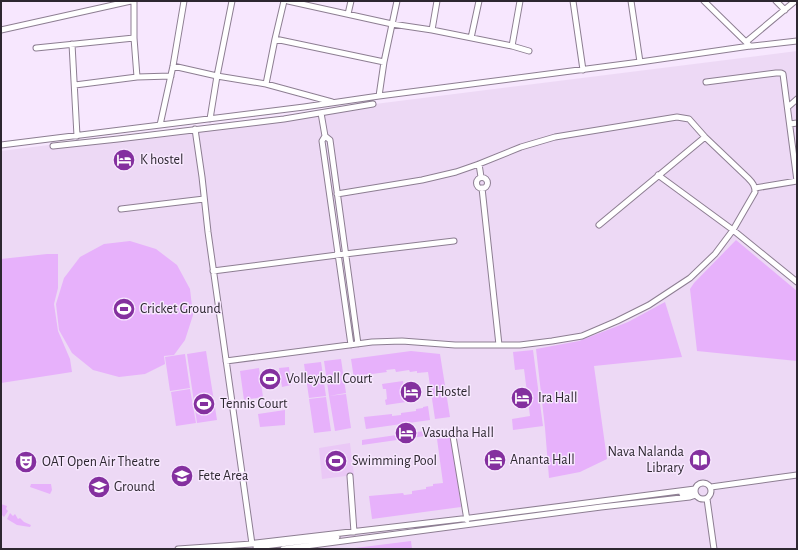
<svg xmlns="http://www.w3.org/2000/svg" width="798" height="550" font-family="'Alegreya Sans',sans-serif">
	<style>
		.built { fill: #edd9f5 }
		.green { fill: #e7b1fb }
		.water { fill: #eac8f6 }
		.lines { fill: none; stroke-linecap: round; stroke-linejoin: round }
		.minor-casing { stroke: #8d7e92; stroke-width: 7 }
		.minor { stroke: #fff; stroke-width: 5 }
		.labels { text-anchor: middle; dominant-baseline: central; stroke-width: 3; stroke-linejoin: round; paint-order: stroke }
		.poi-label { font-size: 14px; fill: #2d2730; stroke: #f7e7fe; text-anchor: start }
	</style>
	<rect width="100%" height="100%" fill="#f7e7fe"/>
	<!-- built -->
	<path class="built" d="M797 51V549H1V151Z"/>
	<!-- green -->
	<path class="green" d="M736 240 797 291V361L697 351 690 289 694 283Z
		M130 241 156 249 177 265 190 289 193 315 185 340 174 355 164 356 165 364 145 374 119 377 93 370 72 353 59 330 56 304 64 278 80 257 104 244Z
		M47 254H58V288L54 304 58 331 70 359 72 372 1 383V259Z
		M665 302 682 357 594 366 607 459 580 472 549 478 545 428 536 349 579 341 628 322Z
		M533 350 543 426 513 430 512 419 530 416 524 369 515 370 513 352Z
		M206 351 217 420 197 423 187 354Z
		M411 351 440 354 450 417 435 419 428 372 417 373V371L410 372 409 370 396 372 395 369 386 370 387 372 372 374V376L354 379 351 359Z
		M185 354 190 388 170 391 165 357Z
		M341 359 346 393 329 396 324 361Z
		M321 362 326 396 309 398 304 364Z
		M289 367 291 385 282 387 279 368Z
		M259 368 263 397 244 400 240 371Z
		M273 369 276 388 267 389 264 371Z
		M403 381 406 402 386 405 385 400 387 399 386 389H383L382 384Z
		M190 389 196 423 176 426 171 392Z
		M346 394 351 428 335 431 329 396Z
		M326 397 331 431 314 433 309 399Z
		M428 406 430 420 366 429 364 417 392 414V416L401 415V413L416 411V409L423 408V407Z
		M285 410V425L260 427 258 414Z
		M431 430 432 435 362 445V440Z
		M452 437 461 507 372 519 369 496 403 493 404 495 412 494V491L426 489V487L433 486V484L443 483 437 439Z
		M31 484H51L52 490 50 494 30 487Z
		M1 504 7 506 6 509 8 511 4 517 1 514Z
		M10 513 13 516 15 514 18 519 20 518 24 522 31 525 30 527 17 525 7 519Z
		M411 541 412 549H347Z"/>
	<!-- water -->
	<path class="water" d="M350 443 354 475 322 479 319 448Z"/>
	<g class="lines">
		<!-- minor casing -->
		<g class="minor-casing">
			<path id="minor" d="M134 1V38L137 77
				M288 1 392 24 432 30 512 46 529 51
				M573 1 583 70
				M631 1 640 62
				M704 1 750 46
				M776 1 785 10
				M348 14 351 1
				M1 30 131 1
				M432 30 437 1
				M471 38 479 1
				M275 39 384 62
				M746 42 795 1
				M72 44 77 136
				M512 46 520 1
				M36 48 134 38
				M173 66 217 76 266 84 332 102
				M706 82 776 73H781L783 74 797 181
				M266 84 275 39 284 1
				M75 85 137 77 171 76
				M379 96 384 62 397 1
				M788 107 797 99
				M321 113 325 136 322 141 351 345
				M210 119 217 76 232 1
				M790 124 797 123
				M160 125 173 66 184 1
				M195 129 202 177 208 232 252 544 256 543V546
				M325 136 330 140 358 344
				M1 145 304 107 379 96 640 62 750 46H753L797 41
				M53 146 118 139 284 119 373 104
				M479 164 481 177
				M658 175 733 230 797 282
				M476.5 183a5.5 5.5 0 1 1 11 0a5.5 5.5 0 1 1-11 0Z
				M482 188 499 345
				M755 188 797 181
				M121 209 204 199
				M599 225 705 137
				M213 271 345 254 454 241
				M226 361 372 342 402 341 455 345H520L552 341 582 336 617 321 649 305 690 278 715 254 733 230 755 192C755 186 753 183 748 178L705 137 689 119 677 117 555 137 521 147 479 164 456 172 422 180 337 194
				M453 436 467 520
				M350 476 354 532
				M695 491a8 8 0 1 1 16 0a8 8 0 1 1-16 0Z
				M711 487 797 475
				M682 494 695 492
				M707 499 714 549
				M256 543 470 518 695 489
				M256 547 337 537
				M178 549 252 544
				M283 549 601 507 690 497 696 495"/>
		</g>
		<!-- minor -->
		<use href="#minor" class="minor"/>
	</g>
	<!-- icons -->
	<defs>
		<g id="hotel-disc" transform="scale(1.15)"><circle r="9.5" fill="#84309f" stroke="#f7e7fe"/><path d="M-6-4.5h1.5V1H6V5H4.5V3h-9V5H-6ZM-4 0a1.8 1.8 0 1 1 3.6 0ZM.5 0V-2.5h3Q6-2.5 6 0Z" fill="#fff"/></g>
		<g id="stadium-disc" transform="scale(1.15)"><circle r="9.5" fill="#84309f" stroke="#f7e7fe"/><path d="M0-5a6.5 5 0 1 0 0 10a6.5 5 0 1 0 0-10ZM-3.5-1.8h7v3.6h-7Z" fill="#fff"/></g>
		<g id="library-disc" transform="scale(1.15)"><circle r="9.5" fill="#84309f" stroke="#f7e7fe"/><path d="M-6-4Q-3-5.5-.7-3.5V5Q-3 3-6 4ZM6-4Q3-5.5 .7-3.5V5Q3 3 6 4Z" fill="#fff"/></g>
		<g id="theatre-disc" transform="scale(1.15)"><circle r="9.5" fill="#84309f" stroke="#f7e7fe"/><path d="M-5-5.5Q0-4 5-5.5V0Q5 5 0 6Q-5 5-5 0ZM-3.3-2.5H-1v1.5H-3.3ZM1-2.5H3.3v1.5H1ZM-2.8 1Q0 5.5 2.8 1Z" fill="#fff"/></g>
		<g id="university-disc" transform="scale(1.15)"><circle r="9.5" fill="#84309f" stroke="#f7e7fe"/><path d="M0-5L7-2L0 1L-7-2ZM-4 1L0 2.5L4 1V4Q0 6-4 4Z" fill="#fff"/></g>
	</defs>
	<g fill-rule="evenodd">
		<use href="#hotel-disc" x="124" y="160"/>
		<use href="#stadium-disc" x="124" y="309"/>
		<use href="#stadium-disc" x="270" y="379"/>
		<use href="#hotel-disc" x="411" y="392"/>
		<use href="#hotel-disc" x="522" y="398"/>
		<use href="#stadium-disc" x="204" y="404"/>
		<use href="#hotel-disc" x="406" y="433"/>
		<use href="#hotel-disc" x="495" y="460"/>
		<use href="#library-disc" x="700" y="460"/>
		<use href="#stadium-disc" x="336" y="461"/>
		<use href="#theatre-disc" x="26" y="462"/>
		<use href="#university-disc" x="182" y="476"/>
		<use href="#university-disc" x="99" y="487"/>
	</g>
	<g class="labels">
		<!-- poi labels -->
		<g class="poi-label">
			<text x="140" y="160">K hostel</text>
			<text x="140" y="309">Cricket Ground</text>
			<text x="286" y="379">Volleyball Court</text>
			<text x="426" y="392">E Hostel</text>
			<text x="538" y="398">Ira Hall</text>
			<text x="220" y="404">Tennis Court</text>
			<text x="422" y="433">Vasudha Hall</text>
			<text x="684" y="452" text-anchor="end">Nava Nalanda<tspan x="684" dy="16">Library</tspan></text>
			<text x="510" y="460">Ananta Hall</text>
			<text x="352" y="461">Swimming Pool</text>
			<text x="42" y="462">OAT Open Air Theatre</text>
			<text x="198" y="476">Fete Area</text>
			<text x="114" y="487">Ground</text>
		</g>
	</g>
	<!-- border -->
	<rect width="798" height="550" fill="none" stroke="#2d2730" stroke-width="4"/>
</svg>
